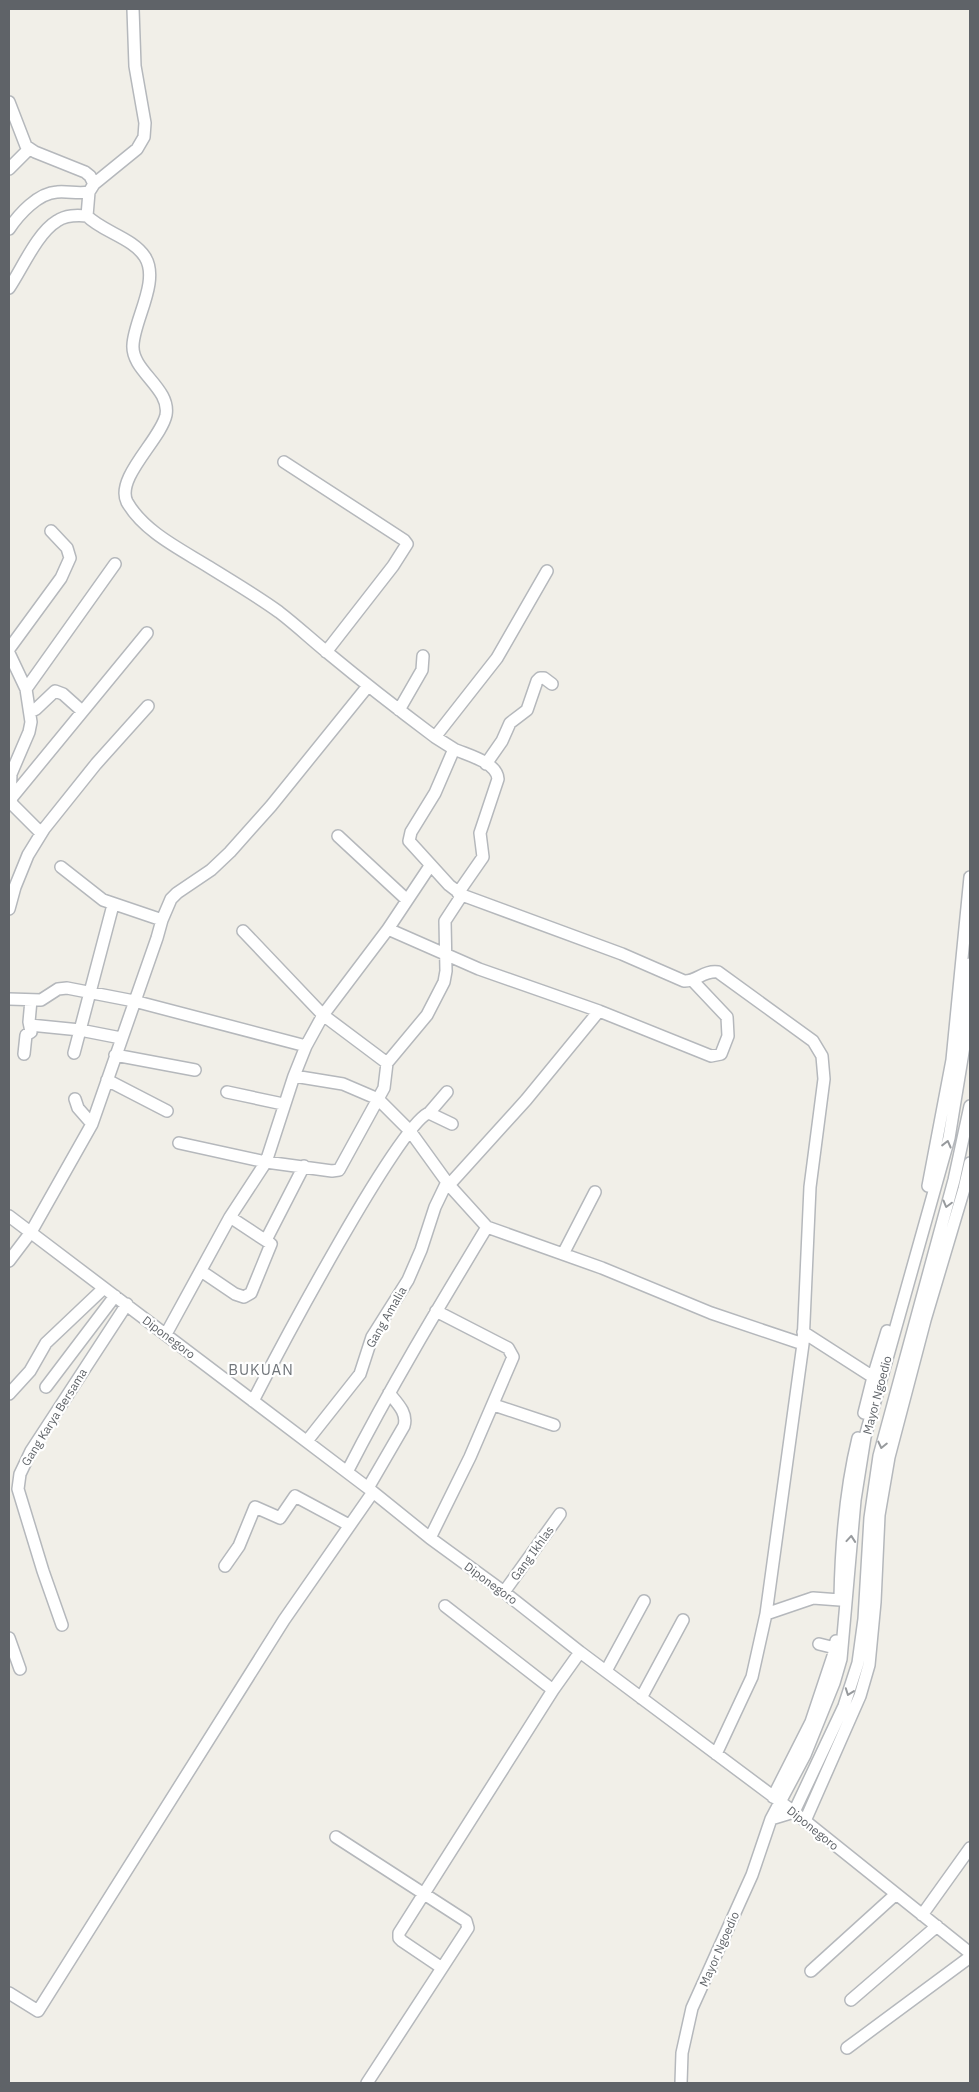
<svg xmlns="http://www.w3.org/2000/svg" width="979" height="2092" font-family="'IBM Plex Sans',sans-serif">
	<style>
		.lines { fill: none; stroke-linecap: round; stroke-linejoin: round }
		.minor-casing { stroke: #b5b8bc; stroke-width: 14 }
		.minor { stroke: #fff; stroke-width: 11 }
		.oneway { stroke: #979a9d }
		.labels { text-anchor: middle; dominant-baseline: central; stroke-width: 4.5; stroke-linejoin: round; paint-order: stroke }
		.street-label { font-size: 12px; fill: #5f6368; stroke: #fff }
		.quarter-label { font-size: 15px; letter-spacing: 1px; fill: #70757a; stroke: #fff }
	</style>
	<rect width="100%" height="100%" fill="#f1efe8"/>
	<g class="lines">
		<!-- minor casing -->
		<g class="minor-casing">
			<path id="minor" d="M9 102 26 146 35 152 85 172 90 176 94 184 89 192C78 194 68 191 57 192 38 193 19 214 9 229
				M9 169 29 149
				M94 184 137 149 144 137 145 123 135 66 133 9
				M89 192 87 216C103 232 133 238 145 257 160 281 134 320 133 345 131 371 171 388 166 415 161 439 115 478 127 502 144 532 182 550 209 567 233 582 257 596 279 612 296 625 312 640 328 653 363 682 399 710 435 737L497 658 547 571
				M9 288C22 269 37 233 57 221 66 215 76 215 87 216
				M284 462 404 540 407 544 393 566 326 652
				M9 649 61 578 70 558 67 548 51 531
				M9 653 26 689 31 722 29 732 11 774 10 799 13 805 41 833
				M26 689 115 564
				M399 710 422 670 423 656
				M30 712 36 709 55 691 63 694 82 711
				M435 737 454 749 435 793 411 832 409 841 449 885 462 895 622 954 684 981C696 982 704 970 718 972L813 1041 822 1056 824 1079 810 1187 803 1344 766 1614 752 1677 716 1754
				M454 749C467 755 497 762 498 779L480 833 483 857 458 893
				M486 764 502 741 510 723 527 710 537 681 540 678H544L552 684
				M9 801 147 633
				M338 836 407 900
				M430 866 388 929 479 969 599 1011
				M61 867 103 900 162 920
				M9 909 15 887 28 855 44 829 96 764 148 706
				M243 931 323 1015 387 1063
				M9 999 41 1000 58 989 67 988 134 1001 306 1046
				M30 1025 80 1030 121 1038
				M74 1053 113 905
				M24 1054 26 1035 31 1032 29 1022 31 1000
				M115 1055 195 1070
				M294 1076 343 1084 378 1099 410 1131 449 1185 487 1227 602 1268 711 1313 803 1344
				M107 1080 167 1111
				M227 1092 283 1104
				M75 1099 78 1108 92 1124
				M429 1113 447 1092
				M179 1143 266 1162 332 1171 339 1170 384 1088 387 1063 427 1015 444 982 446 971 445 921 462 895
				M449 1185 526 1100 599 1011 711 1056 721 1054 728 1036 727 1017 692 980
				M928 1186 952 1060 970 877
				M9 1216 368 1488 430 1538 504 1592 580 1652 794 1812 970 1953
				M266 1240 304 1166
				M563 1254 595 1192
				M9 1261 31 1232 92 1124 157 938 162 920 171 899 177 893 211 870 230 852 271 806 368 686
				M201 1271 235 1294 244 1297 251 1293 271 1244 230 1217
				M803 1332 873 1377 864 1413
				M166 1334 230 1217 266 1162 294 1076 306 1046 323 1015 388 929
				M873 1377 887 1331
				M46 1387 115 1296
				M9 1394 30 1371 46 1343 104 1288
				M253 1401C274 1360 400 1121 429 1113L452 1124
				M494 1405 554 1425
				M307 1441 360 1374 372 1337 408 1280 421 1250 435 1207 447 1182
				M347 1472C390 1388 438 1308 487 1227
				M368 1488 404 1426C408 1413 397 1403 389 1393
				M430 1538 470 1457 513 1357 508 1348 436 1311
				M225 1566 239 1546 255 1507 280 1518 295 1496 349 1525
				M504 1592 560 1514
				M840 1598C841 1544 845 1491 858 1438
				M445 1606 553 1690
				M766 1614 813 1598 840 1600
				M62 1625 43 1571 18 1489 20 1474 31 1451 127 1304
				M9 1638 20 1669
				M819 1644 835 1648
				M606 1671 644 1601
				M641 1698 683 1620
				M773 1797 811 1722 834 1653 836 1641
				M771 1819 794 1812 844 1706 858 1663 864 1619 870 1518 879 1456 954 1180 970 1106
				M805 1821 860 1696 869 1665 875 1602 879 1515 889 1457 925 1320 964 1189 970 1163
				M336 1837 466 1921 468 1928 442 1968
				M922 1915 970 1848
				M811 1971 896 1894
				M9 1993 38 2011 284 1620 373 1492
				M851 2000 937 1926
				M847 2048 970 1957
				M367 2083 442 1968 402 1941 399 1938V1933L553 1690 580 1652
				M681 2083 682 2053 692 2008 752 1875 771 1819 805 1755 834 1683 841 1659 855 1500 865 1437 949 1138 964 1046 970 964"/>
		</g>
		<!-- minor -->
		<use href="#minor" class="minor"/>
	</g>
	<!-- one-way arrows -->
	<defs><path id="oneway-chevron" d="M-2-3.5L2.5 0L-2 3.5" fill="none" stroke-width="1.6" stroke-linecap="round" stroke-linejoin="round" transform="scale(1.25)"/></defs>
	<g class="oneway">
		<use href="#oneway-chevron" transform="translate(947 1144) rotate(-76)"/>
		<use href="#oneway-chevron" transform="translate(947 1204) rotate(105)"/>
		<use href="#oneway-chevron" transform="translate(882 1445) rotate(103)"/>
		<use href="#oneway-chevron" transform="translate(851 1539) rotate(-85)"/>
		<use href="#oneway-chevron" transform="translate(849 1692) rotate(110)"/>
	</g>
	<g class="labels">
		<!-- street labels -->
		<g class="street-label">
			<text transform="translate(386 1317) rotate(-60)">Gang Amalia</text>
			<text transform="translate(169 1337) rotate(37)">Diponegoro</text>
			<text transform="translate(877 1395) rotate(-75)">Mayor Ngoedio</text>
			<text transform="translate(54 1417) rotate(-58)">Gang Karya Bersama</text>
			<text transform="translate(532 1553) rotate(-54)">Gang Ikhlas</text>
			<text transform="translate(491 1583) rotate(36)">Diponegoro</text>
			<text transform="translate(813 1828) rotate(39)">Diponegoro</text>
			<text transform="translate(719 1949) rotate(-66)">Mayor Ngoedio</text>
		</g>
		<!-- quarter labels -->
		<g class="quarter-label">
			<text x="261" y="1369">BUKUAN</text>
		</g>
	</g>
	<!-- border -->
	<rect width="979" height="2092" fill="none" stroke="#5f6368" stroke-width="20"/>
</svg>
